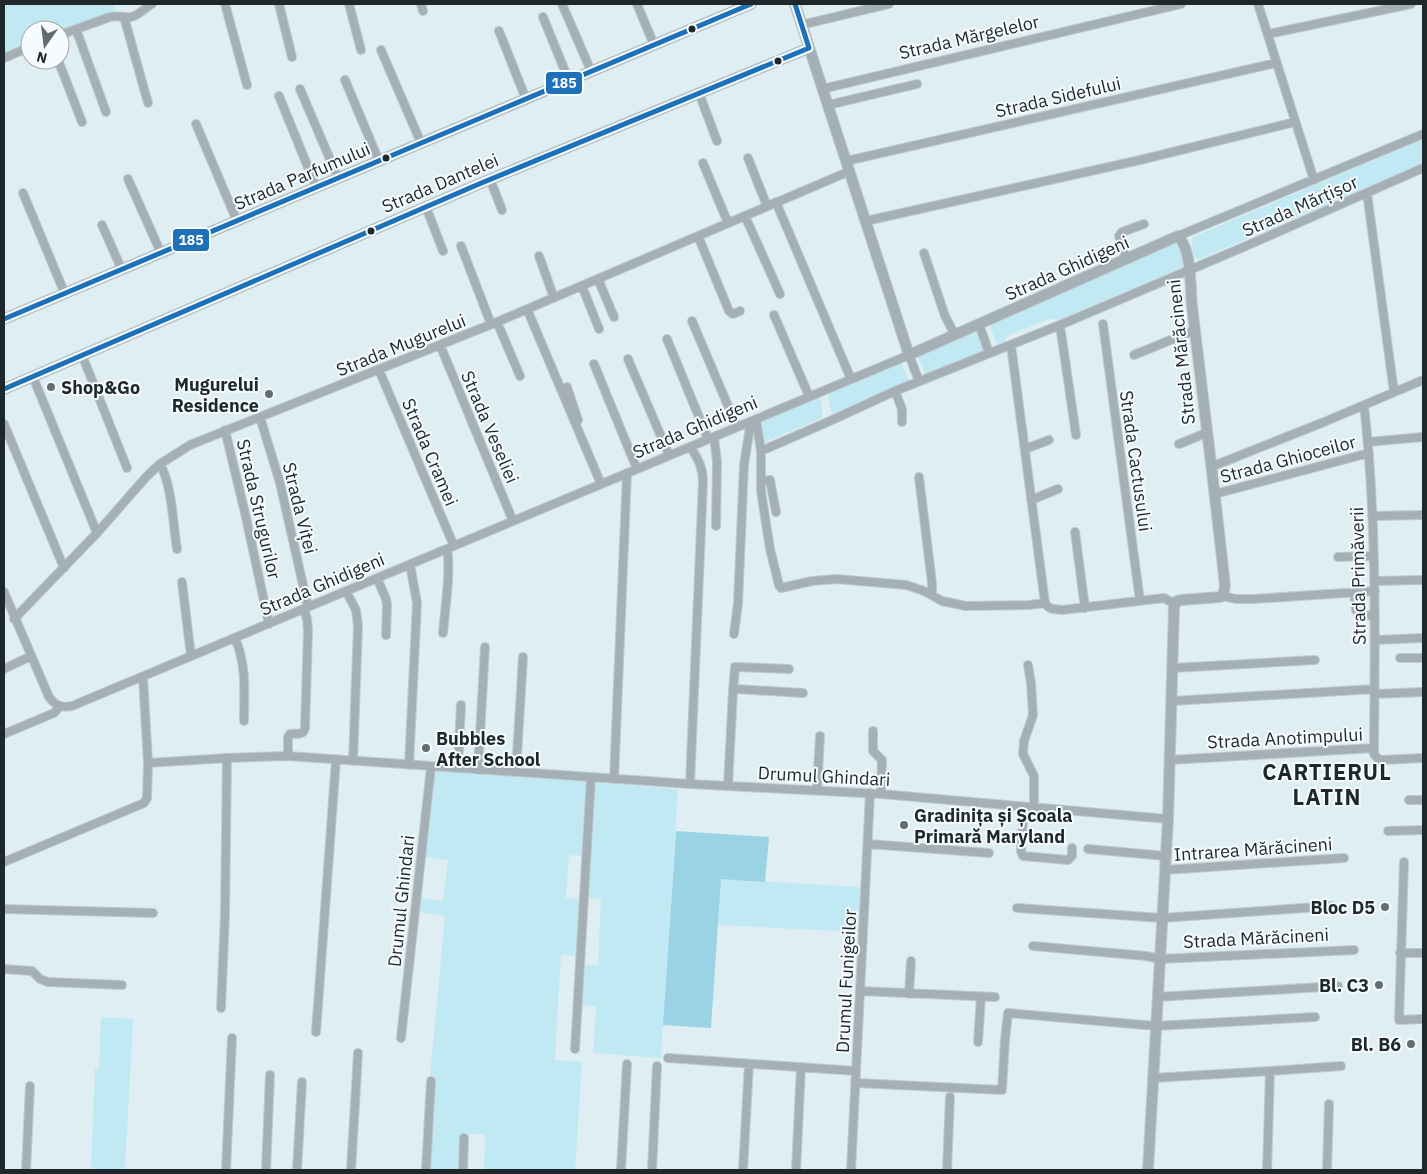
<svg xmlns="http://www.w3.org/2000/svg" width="1427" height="1174" font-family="'IBM Plex Sans',sans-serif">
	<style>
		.green { fill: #c1e9f4 }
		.forest { fill: #9ad3e3 }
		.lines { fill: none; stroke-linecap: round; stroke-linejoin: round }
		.minor-casing { stroke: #becacd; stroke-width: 10 }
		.tertiary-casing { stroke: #becacd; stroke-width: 12 }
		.minor { stroke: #a5afb6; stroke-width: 8 }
		.tertiary { stroke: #a5afb6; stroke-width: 10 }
		.bus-1-casing { stroke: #f6fbfd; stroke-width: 9 }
		.bus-1 { stroke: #1d71b8; stroke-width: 5 }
		.bus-dot { fill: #1e282b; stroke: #f6fbfd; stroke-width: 2 }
		.poi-dot { fill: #626d71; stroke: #f6fbfd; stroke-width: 2 }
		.labels { text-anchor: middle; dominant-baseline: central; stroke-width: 4; stroke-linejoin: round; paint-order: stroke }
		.street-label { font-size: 18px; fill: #1e282b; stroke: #f6fbfd }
		.poi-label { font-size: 18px; font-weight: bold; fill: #1e282b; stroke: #f6fbfd; text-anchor: end }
		.district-label { font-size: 22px; font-weight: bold; letter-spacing: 1px; fill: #1e282b; stroke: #f6fbfd }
		.line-badge { stroke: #f6fbfd; stroke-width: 2 }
		.badge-label { font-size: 14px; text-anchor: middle; font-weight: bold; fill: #fff }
	</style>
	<rect width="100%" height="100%" fill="#dfeef2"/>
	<!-- green -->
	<path class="green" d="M4 4H114L116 11 60 34V30H30V46L4 57Z
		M1423 139V164L1202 258 1198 259 1194 256 1192 244 1193 237Z
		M1173 243 1180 245 1185 266 1058 320 1052 318 1007 336 1005 342 997 345 989 323Z
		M977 330 985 350 927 374 925 373 918 356Z
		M901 362 909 381 832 414 828 397 832 391Z
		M817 397 821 400 823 415 822 418 762 443 760 424 763 420Z
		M434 770 678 789 661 1058 593 1053 596 1006 582 1005 583 964 598 966 601 899 588 898 590 857 569 855 566 898 582 899 578 956 561 955 555 1060 582 1062 575 1170H484L485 1134H461L459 1170H429L435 1076 430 1075 445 916 418 912 420 898 443 901 448 860 425 857Z
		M721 879 860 887 858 932 718 925Z
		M101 1017 133 1019 125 1170H91L95 1069H99Z"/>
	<!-- forest -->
	<path class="forest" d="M676 831 769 837 765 882 721 879 711 1028 663 1025Z"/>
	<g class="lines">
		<!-- minor casing -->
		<g class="minor-casing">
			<path id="minor" d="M225 4 247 85
				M279 4 292 57
				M349 4 361 50
				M421 4 423 11
				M562 4 591 71
				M637 4 654 45
				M1258 4 1314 180
				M124 17 148 103
				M543 17 569 81
				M801 25 889 4
				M76 29 106 112
				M499 31 526 99
				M1268 34 1411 4
				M60 35 110 17C117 15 124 18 131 17 138 16 145 8 152 4
				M381 50 421 143
				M4 58 30 47
				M58 60 82 122
				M345 80 379 161
				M300 89 338 178
				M822 89 1181 4
				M699 93 717 141
				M279 96 316 187
				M828 105 917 84
				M196 124 237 221
				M748 158 767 206
				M846 161 1276 63
				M703 163 728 223
				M128 179 161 253
				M490 179 502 210
				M23 193 65 294
				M1367 193 1394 392
				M776 202 851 379
				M426 207 443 251
				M745 216 780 294
				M866 221 1140 160 1295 122
				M102 225 122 270
				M698 236 729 311 733 314 740 311
				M1178 236 1423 134
				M461 246 491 324
				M924 253 945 316 955 335
				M539 256 554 298
				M1126 259 1119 236 1122 232 1144 224
				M598 279 614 317
				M582 286 599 329
				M527 309 601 484
				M774 315 809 396
				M692 321 737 427
				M497 322 520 376
				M979 324 989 353
				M1103 324 1140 601
				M1060 325 1076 435
				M667 339 708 439
				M440 345 513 521
				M1011 345 1045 603C1049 610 1055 609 1062 610L1164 598 1175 604
				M82 355 127 468
				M1134 355 1195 330
				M628 359 669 455
				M594 364 637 469
				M379 370 454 546
				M33 377 97 533
				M567 387 578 420
				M895 391 902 409V422
				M1364 405C1377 518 1375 634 1374 748
				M260 417 280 483 308 607
				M756 419 761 451V491L770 549 779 585 781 588 812 581 837 579 906 585 924 591 942 601 966 606 1029 605 1045 603
				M4 424 64 568
				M225 430 245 513 269 624
				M714 437 717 462 716 526
				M1368 442 1423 437
				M1179 444 1206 433
				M1025 449 1049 440
				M761 451 830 421 895 391 1060 325 1246 246 1423 168
				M160 464C172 485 173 524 177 549
				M1211 467 1324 422 1423 380
				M919 477 932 583V595
				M761 481 770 480 776 512
				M1215 494 1369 453
				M1031 500 1058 489
				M1372 516 1423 515
				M1075 532 1085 608
				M1338 557 1373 556
				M377 578 386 599 387 605 386 635
				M1374 581 1423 580
				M182 582 191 656
				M346 591 356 610 358 626 353 761
				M4 592 49 697C55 706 62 708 72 706L909 355 919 381
				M1354 592 1356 610 1364 615 1375 616
				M1223 596 1236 599H1253L1375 591
				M14 619 97 533 147 476 160 464 190 445 497 322 850 171
				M443 633C445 609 451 572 447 549
				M734 634 738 603 744 465 751 421
				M235 638C247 666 244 692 244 721
				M1375 640 1423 638
				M1400 658H1423
				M1028 665 1031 683 1033 715 1024 741 1023 754 1034 776V807
				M1173 668 1315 660
				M4 669 31 656
				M733 691 735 667 789 669
				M1375 694 1423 692
				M1172 701 1375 689
				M873 731V751L882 760 881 794
				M4 734 54 713 60 706
				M288 756V737L290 734C297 733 303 736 305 728L308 632 307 619 304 609
				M1170 760 1374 748V754L1378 759 1382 760 1423 758
				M148 763 227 758 288 756 690 784 881 794 1168 819
				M409 765 417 603 410 564
				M458 768 461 705
				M478 770 485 647
				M516 772 523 657
				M614 779 627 473
				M690 784 703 482C703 468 698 458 690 447
				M728 786 733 691 736 689 803 693
				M817 790 820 736
				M1409 800H1423
				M1024 807 1021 851 1023 856 1068 860 1072 856V848
				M1388 831 1423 830
				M868 844 989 853
				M1088 849 1166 856
				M4 862 144 803 147 798 148 763 143 677
				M1404 862 1399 1020 1423 1019
				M1165 870 1344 858
				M1017 908 1162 918 1332 906
				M4 909 153 913
				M1033 946 1146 956 1160 959 1354 950
				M1400 953H1423
				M4 969 32 971 40 979 48 982 122 985
				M860 991 995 997
				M909 994 911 961
				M1157 997 1338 986
				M221 1008 225 914 227 758
				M316 1032 336 760
				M401 1038 431 767
				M978 1042 981 997
				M575 1049 591 778
				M668 1058 856 1071
				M1153 1078 1270 1071 1341 1066
				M856 1083 1002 1090 1005 1040 1008 1013 1156 1026 1315 1017
				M26 1170 30 1086
				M226 1170 232 1038
				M266 1170 270 1075
				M297 1170 302 1082
				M351 1170 358 1053
				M426 1170 431 1081
				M463 1170 464 1138
				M621 1170 627 1064
				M652 1170 657 1066
				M743 1170 749 1064
				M796 1170 801 1067
				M851 1170 870 793
				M947 1170 950 1097
				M1267 1170 1270 1071
				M1327 1170 1329 1104"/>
		</g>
		<!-- tertiary casing -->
		<g class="tertiary-casing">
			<path id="tertiary" d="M795 4 909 355 1178 236C1192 250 1190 286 1192 306 1203 399 1215 492 1225 586L1223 596 1220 597 1181 600 1177 601 1174 607 1168 819 1148 1170
				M4 319 751 4
				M4 389 479 184 809 48"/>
		</g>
		<!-- minor -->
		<use href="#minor" class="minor"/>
		<!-- tertiary -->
		<use href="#tertiary" class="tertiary"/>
		<!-- bus-1 casing -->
		<g class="bus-1-casing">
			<path id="bus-1" d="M4 319 751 4
				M4 389 479 184 809 48 795 4"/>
		</g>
		<!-- bus-1 -->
		<use href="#bus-1" class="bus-1"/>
	</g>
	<!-- markers -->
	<g class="bus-dot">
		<circle cx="692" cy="29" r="4.5"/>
		<circle cx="778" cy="61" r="4.5"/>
		<circle cx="386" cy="158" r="4.5"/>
		<circle cx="371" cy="231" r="4.5"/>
	</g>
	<g class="poi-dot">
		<circle cx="51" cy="387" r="5"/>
		<circle cx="269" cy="394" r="5"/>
		<circle cx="426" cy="748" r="5"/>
		<circle cx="904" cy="825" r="5"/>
		<circle cx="1385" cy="907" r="5"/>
		<circle cx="1379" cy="985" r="5"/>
		<circle cx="1411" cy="1044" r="5"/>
	</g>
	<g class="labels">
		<!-- street labels -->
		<g class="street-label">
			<text transform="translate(969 37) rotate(-13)">Strada Mărgelelor</text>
			<text transform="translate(1058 97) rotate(-13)">Strada Sidefului</text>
			<text transform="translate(302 176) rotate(-23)">Strada Parfumului</text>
			<text transform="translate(440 183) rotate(-23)">Strada Dantelei</text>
			<text transform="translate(1300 206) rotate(-24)">Strada Mărțișor</text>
			<text transform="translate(1067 268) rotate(-24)">Strada Ghidigeni</text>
			<text transform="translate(401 345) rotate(-22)">Strada Mugurelui</text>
			<text transform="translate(1181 352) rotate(-96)">Strada Mărăcineni</text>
			<text transform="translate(490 427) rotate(67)">Strada Veseliei</text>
			<text transform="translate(695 427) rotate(-23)">Strada Ghidigeni</text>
			<text transform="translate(430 452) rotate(67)">Strada Cramei</text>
			<text transform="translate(1288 459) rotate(-15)">Strada Ghioceilor</text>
			<text transform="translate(1136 461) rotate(82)">Strada Cactusului</text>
			<text transform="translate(300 508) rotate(76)">Strada Viței</text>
			<text transform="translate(259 509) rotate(77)">Strada Strugurilor</text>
			<text transform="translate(1358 576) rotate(-91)">Strada Primăverii</text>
			<text transform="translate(322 584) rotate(-23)">Strada Ghidigeni</text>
			<text transform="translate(1285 738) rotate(-3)">Strada Anotimpului</text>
			<text transform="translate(824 776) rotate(3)">Drumul Ghindari</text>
			<text transform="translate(1253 849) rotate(-4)">Intrarea Mărăcineni</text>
			<text transform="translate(401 901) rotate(-84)">Drumul Ghindari</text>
			<text transform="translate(1256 938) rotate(-3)">Strada Mărăcineni</text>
			<text transform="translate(846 981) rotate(-87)">Drumul Funigeilor</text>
		</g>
		<!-- poi labels -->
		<g class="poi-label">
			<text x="259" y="384">Mugurelui<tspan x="259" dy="21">Residence</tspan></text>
			<text x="61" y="387" text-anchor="start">Shop&amp;Go</text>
			<text x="436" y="738" text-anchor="start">Bubbles<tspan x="436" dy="21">After School</tspan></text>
			<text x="914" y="815" text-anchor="start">Gradinița și Școala<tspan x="914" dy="21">Primară Maryland</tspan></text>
			<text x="1375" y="907">Bloc D5</text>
			<text x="1369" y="985">Bl. C3</text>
			<text x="1401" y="1044">Bl. B6</text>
		</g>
		<!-- district labels -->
		<g class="district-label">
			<text x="1327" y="771">CARTIERUL<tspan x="1327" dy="25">LATIN</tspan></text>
		</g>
	</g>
	<g class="line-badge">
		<rect x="545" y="71" width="38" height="24" rx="5" fill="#1d71b8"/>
		<rect x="172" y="228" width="38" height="24" rx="5" fill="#1d71b8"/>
	</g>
	<g class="badge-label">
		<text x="564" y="88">185</text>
		<text x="191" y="245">185</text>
	</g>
	<!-- border -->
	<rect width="1427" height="1174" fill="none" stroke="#1e282b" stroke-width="10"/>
	<!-- north arrow -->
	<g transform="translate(45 45) rotate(194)"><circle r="24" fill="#f6fbfd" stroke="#a0a7a9"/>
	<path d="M0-4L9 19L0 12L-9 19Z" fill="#626d71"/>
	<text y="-8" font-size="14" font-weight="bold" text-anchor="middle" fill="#1e282b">N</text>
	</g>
</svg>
